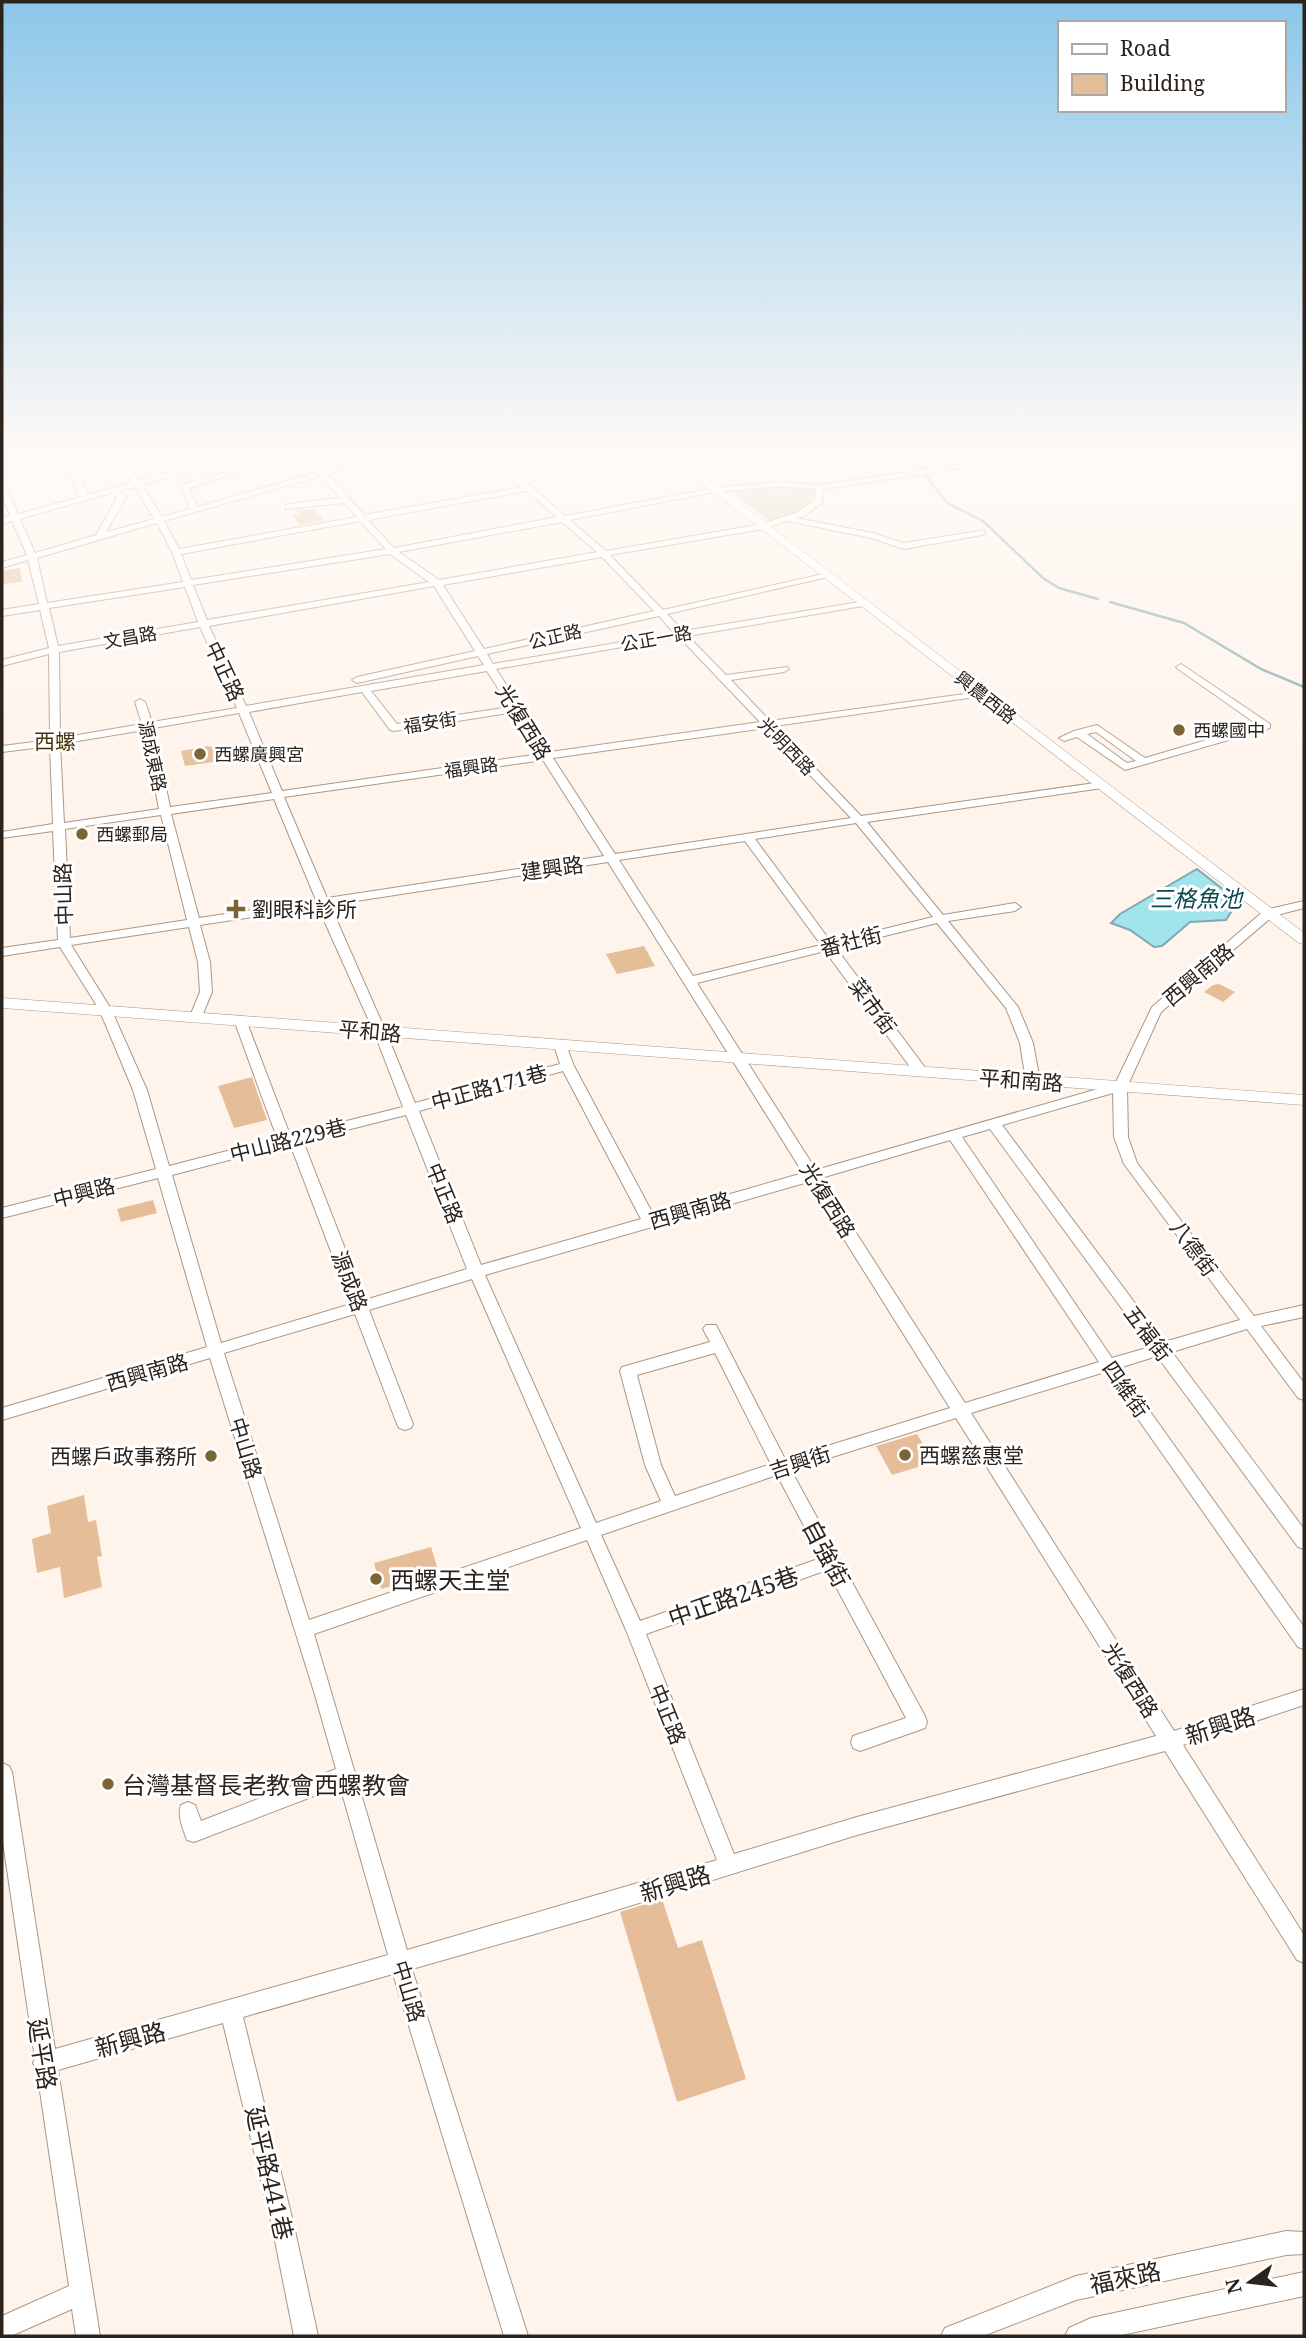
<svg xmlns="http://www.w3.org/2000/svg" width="1306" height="2338" font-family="'Noto Serif','Noto Sans TC',serif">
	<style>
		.green { fill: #c2d4af }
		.water { fill: #a2e4ec; stroke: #7faaae; stroke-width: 2 }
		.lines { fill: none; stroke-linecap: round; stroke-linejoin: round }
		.stream { stroke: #7faaae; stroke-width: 2.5 }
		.building { fill: #e5be99 }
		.minor-casing { stroke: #ab9783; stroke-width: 2 }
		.major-casing { stroke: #ab9783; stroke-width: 1 }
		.minor { fill: #fff; fill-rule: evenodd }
		.major { fill: #fff; fill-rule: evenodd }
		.poi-dot { fill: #796635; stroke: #fff; stroke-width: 2.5 }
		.labels { text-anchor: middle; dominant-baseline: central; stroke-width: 6; stroke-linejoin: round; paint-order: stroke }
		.far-street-label { font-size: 18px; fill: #2c241c; stroke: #fff }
		.far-poi-label { font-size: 18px; fill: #2c241c; stroke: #fff; text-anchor: start }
		.street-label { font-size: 21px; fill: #2c241c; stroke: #fff }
		.far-quarter-label { font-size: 21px; fill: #45360d; stroke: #fff }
		.poi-label { font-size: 21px; fill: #2c241c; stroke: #fff; text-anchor: start }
		.water-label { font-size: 23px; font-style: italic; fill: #0b474d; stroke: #fff }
		.near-street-label { font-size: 24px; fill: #2c241c; stroke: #fff }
		.near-poi-label { font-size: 24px; fill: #2c241c; stroke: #fff; text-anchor: start }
	</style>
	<rect width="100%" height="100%" fill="#fef4ec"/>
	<!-- green -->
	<path class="green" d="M778 487 815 488 813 501 798 512 770 521 730 491Z"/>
	<!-- water -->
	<path class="water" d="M1197 869 1238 901 1226 920 1190 922 1162 946 1154 947 1130 930 1111 923 1120 914Z"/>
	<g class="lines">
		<!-- stream -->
		<path class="stream" d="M910 454 922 469
			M925 474 947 503 983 521 1043 578 1059 588 1098 599
			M1110 602 1184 623 1261 669 1304 687"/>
	</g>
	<!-- building -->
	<path class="building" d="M314 509 324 520 300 525 292 515 300 514 297 510Z
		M20 568 22 582 2 584V571Z
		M207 746 216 748 220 758 214 762 185 766 181 751Z
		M644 946 655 966 617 974 606 954Z
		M1219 984 1235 992 1223 1002 1204 992 1213 985Z
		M252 1077 267 1120 234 1128 218 1086Z
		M153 1200 157 1213 121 1222 117 1209Z
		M917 1434 934 1462 892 1475 876 1446Z
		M84 1495 88 1522 96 1520 102 1556 97 1557 102 1587 64 1598 60 1567 37 1573 32 1539 51 1533 47 1506Z
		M431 1547 439 1573 381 1589 374 1563Z
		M662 1899 678 1948 702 1940 746 2079 677 2102 620 1912Z"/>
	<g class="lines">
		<!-- minor casing -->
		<g class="minor-casing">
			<path id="minor" d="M61 454H69L88 495 132 482 115 454H123L139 480 235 454H246L245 456 142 485 162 517 190 509 181 485 232 470 239 472 189 488 197 507 317 472 301 454H309L324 470 383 454H394L393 456 328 474 364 515 521 487 478 454H487L531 486 565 516 715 488 779 482 820 485 1029 454H1046L1042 456 824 489 822 503 804 516 796 518 873 533 904 543 985 530V534L982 535 904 549 871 538 787 521 763 529 610 555 663 610 827 573 832 576 667 614 683 631 866 601 868 603 863 606 688 636 726 675 787 667 789 669 784 672 731 680 770 721 986 691 987 693 982 696 775 726 861 816 1102 782 1107 785 1102 788 867 822 943 915 1015 903 1021 907 1015 911 948 921 1018 1007 1033 1043 1040 1081 1038 1084 1033 1085 1026 1081 1020 1043 1006 1008 937 923 836 948 926 1069 928 1072 926 1075H916L825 951 697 983 816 1170 1115 1084 1152 1007 1265 910 1304 901V908L1273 916 1161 1012 1127 1087 1128 1137 1137 1163 1254 1316 1304 1305V1317L1261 1326 1304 1383V1400L1298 1398 1247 1329 1172 1352 1304 1529V1549L1298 1547 1157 1356 1119 1368 1304 1627V1649L1298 1647 1105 1372 971 1413 1174 1731 1304 1689V1705L1183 1745 1304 1935V1963L1297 1960 1165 1751 857 1835 591 1918 412 1969 528 2336H504L393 1974 243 2017 294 2226 318 2336H294L272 2226 223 2023 58 2070 100 2336H76L72 2309 11 2336H2V2316L69 2286 37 2071 33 2063 35 2059 2 1835V1763L9 1766 12 1772 55 2049 388 1955 340 1786 194 1842 187 1840C183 1829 177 1815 181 1805L188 1802 195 1805 201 1821 336 1769 315 1695 210 1358 2 1420V1408L207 1347 158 1178 2 1218V1208L156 1169 133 1090 99 1009 60 947 2 956V948L58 940 53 831 2 838V832L53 824 50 746 2 752V746L50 740 49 654 2 666V660L49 648 40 610 2 616V610L39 604 28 560 2 568V562L27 555 12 521 2 524V518L10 516 2 495V484L6 486 18 514 80 497ZM321 476 340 498 289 504 286 505V509L344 503 357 517 179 549 164 521ZM779 486 816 489 815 500 798 512 762 524 606 551 570 520 715 492ZM135 487 154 519 106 532 126 497 119 491ZM526 491 557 517 394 548 368 520ZM111 493 117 498 96 535 35 553 20 519ZM360 521 386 549 191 580 181 554ZM562 522 597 552 439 580 399 552ZM157 523 172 552 183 582 47 603 37 558ZM390 554 429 582 207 620 193 585ZM602 557 654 611 484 649 443 585ZM434 586 475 651 357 677 352 680 357 683 478 656 484 665 246 706 209 626ZM185 587 198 622 58 646 49 608ZM659 616 674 633 493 664 487 654ZM200 627 237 708 152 722 145 702 140 699 135 702 142 724 60 738 59 652ZM679 637 760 722 550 752 496 669ZM487 671 510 707 397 724 371 691ZM362 692 390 730 394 731 514 712 540 754 282 791 249 712ZM239 713 272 793 170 807 154 728ZM765 728 851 818 615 854 553 758ZM144 730 159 809 64 823 60 744ZM543 760 604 856 327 898 284 797ZM274 799 316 900 199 918 171 814ZM161 815 187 920 70 938 65 829ZM856 823 933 917 831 942 755 839ZM745 841 821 945 693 976 619 860ZM608 862 803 1173 654 1216 574 1066 566 1045 560 1041 554 1045 560 1064 415 1103 386 1032 330 905ZM318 907 374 1032 403 1107 290 1135 246 1020 240 1016 234 1020 277 1138 169 1166 147 1090 111 1009 71 945 189 927 198 962 200 992 190 1016 196 1020 202 1016 212 992 210 962 200 925ZM563 1071 641 1219 481 1265 419 1111ZM1113 1093 1114 1137 1124 1164 1240 1320 1164 1342 1002 1125ZM406 1115 467 1269 365 1300 303 1141ZM990 1129 1150 1347 1112 1358 962 1137ZM950 1140 1099 1362 965 1403 821 1178ZM290 1144 351 1304 221 1343 172 1175ZM808 1182 950 1408 785 1459 716 1325H706L703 1329 710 1342 622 1367 620 1371 645 1465 661 1501 596 1523 485 1275ZM472 1279 581 1528 309 1620 224 1353 355 1314 397 1424 399 1428 405 1430 411 1428 413 1424 369 1310ZM715 1353 771 1464 675 1496 661 1465 637 1375ZM956 1418 1156 1736 857 1817 734 1854 646 1634 827 1570 906 1718 853 1736 851 1742 853 1748 860 1751 925 1728 927 1722 925 1716 791 1470ZM777 1475 821 1558 640 1621 601 1535ZM587 1540 626 1630 717 1860 407 1950 314 1634Z
				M1181 664 1270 724V728L1125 770 1077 737 1064 741 1059 738 1074 731 1097 725 1145 758 1258 725 1178 669 1176 667ZM1096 732 1136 761 1127 763 1087 734Z
				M1286 2231 1304 2232V2254L1286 2255 1076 2300 983 2336H941L945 2328 1076 2276Z
				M1304 2272V2296L1117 2336H1065L1069 2328 1091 2318Z"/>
		</g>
		<!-- major casing -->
		<g class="major-casing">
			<path id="major" d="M664 454H675L1304 933V944L1299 943Z
				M2 998 1304 1095V1105L2 1008Z"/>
		</g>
		<!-- minor -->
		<use href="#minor" class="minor"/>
		<!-- major -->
		<use href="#major" class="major"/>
	</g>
	<!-- sky -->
	<linearGradient id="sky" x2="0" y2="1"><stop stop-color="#8cc7ea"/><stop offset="0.58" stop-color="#fffaf6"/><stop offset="1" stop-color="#fffaf6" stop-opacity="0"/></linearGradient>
	<rect width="1306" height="781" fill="url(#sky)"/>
	<!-- markers -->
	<g class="poi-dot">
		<circle cx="1179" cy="730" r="7"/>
		<circle cx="200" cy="754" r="7"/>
		<circle cx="82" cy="834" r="7"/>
		<path d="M232.5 898.5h7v7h7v7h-7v7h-7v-7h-7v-7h7z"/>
		<circle cx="905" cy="1455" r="7"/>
		<circle cx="211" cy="1456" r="7"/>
		<circle cx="376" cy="1579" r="7"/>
		<circle cx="108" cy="1784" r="7"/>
	</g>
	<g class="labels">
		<!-- far-street labels -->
		<g class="far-street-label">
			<text transform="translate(555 636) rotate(-13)">公正路</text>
			<text transform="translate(130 637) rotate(-10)">文昌路</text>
			<text transform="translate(656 638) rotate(-10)">公正一路</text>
			<text transform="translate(986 697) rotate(38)">興農西路</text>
			<text transform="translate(430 722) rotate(-9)">福安街</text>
			<text transform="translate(787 746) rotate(46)">光明西路</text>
			<text transform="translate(153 756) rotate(78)">源成東路</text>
			<text transform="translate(471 767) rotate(-8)">福興路</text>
		</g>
		<!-- far-poi labels -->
		<g class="far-poi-label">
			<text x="1193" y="730">西螺國中</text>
			<text x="214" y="754">西螺廣興宮</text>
			<text x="96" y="834">西螺郵局</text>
		</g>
		<!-- street labels -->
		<g class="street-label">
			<text transform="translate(225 671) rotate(65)">中正路</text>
			<text transform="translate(524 722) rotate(58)">光復西路</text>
			<text transform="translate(552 868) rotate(-8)">建興路</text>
			<text transform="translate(63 894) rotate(-92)">中山路</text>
			<text transform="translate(851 941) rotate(-14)">番社街</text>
			<text transform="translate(1198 974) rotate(-40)">西興南路</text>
			<text transform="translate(873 1006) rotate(54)">菜市街</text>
			<text transform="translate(370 1031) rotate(5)">平和路</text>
			<text transform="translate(1021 1080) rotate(4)">平和南路</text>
			<text transform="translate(489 1087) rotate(-15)">中正路171巷</text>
			<text transform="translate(288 1140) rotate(-14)">中山路229巷</text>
			<text transform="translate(84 1192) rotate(-14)">中興路</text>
			<text transform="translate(445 1193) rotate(68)">中正路</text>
			<text transform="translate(828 1200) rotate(58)">光復西路</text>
			<text transform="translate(690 1210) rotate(-16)">西興南路</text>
			<text transform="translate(1194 1248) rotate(54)">八德街</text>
			<text transform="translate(350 1281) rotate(69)">源成路</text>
			<text transform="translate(1148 1333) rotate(53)">五福街</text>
			<text transform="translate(147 1372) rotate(-16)">西興南路</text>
			<text transform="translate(1126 1389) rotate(55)">四維街</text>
			<text transform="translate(246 1448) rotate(73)">中山路</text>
			<text transform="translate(800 1462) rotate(-18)">吉興街</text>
			<text transform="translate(1131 1680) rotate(58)">光復西路</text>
			<text transform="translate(668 1714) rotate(68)">中正路</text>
			<text transform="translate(409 1991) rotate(73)">中山路</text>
		</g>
		<!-- far-quarter labels -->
		<g class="far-quarter-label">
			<text x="55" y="741">西螺</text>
		</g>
		<!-- poi labels -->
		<g class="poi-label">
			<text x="252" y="909">劉眼科診所</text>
			<text x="919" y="1455">西螺慈惠堂</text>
			<text x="197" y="1456" text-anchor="end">西螺戶政事務所</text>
		</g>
		<!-- water labels -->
		<g class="water-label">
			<text x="1196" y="898">三格魚池</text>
		</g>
		<!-- near-street labels -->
		<g class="near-street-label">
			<text transform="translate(827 1553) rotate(62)">自強街</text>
			<text transform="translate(733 1596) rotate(-19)">中正路245巷</text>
			<text transform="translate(1220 1725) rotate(-18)">新興路</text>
			<text transform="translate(675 1883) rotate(-17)">新興路</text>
			<text transform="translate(130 2039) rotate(-15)">新興路</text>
			<text transform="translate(43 2054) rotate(81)">延平路</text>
			<text transform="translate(270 2173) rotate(77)">延平路441巷</text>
			<text transform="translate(1125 2277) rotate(-12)">福來路</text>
		</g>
		<!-- near-poi labels -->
		<g class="near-poi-label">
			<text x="390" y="1579">西螺天主堂</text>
			<text x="122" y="1784">台灣基督長老教會西螺教會</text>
		</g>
	</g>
	<!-- border -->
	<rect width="1306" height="2338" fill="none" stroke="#2c241c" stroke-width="7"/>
	<!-- legend -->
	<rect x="1058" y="21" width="228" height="91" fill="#ffffff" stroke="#aba7a4" stroke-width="2"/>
	<rect x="1072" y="44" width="35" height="10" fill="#ffffff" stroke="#aba7a4" stroke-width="2"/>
	<text x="1120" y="56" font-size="21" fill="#2c241c">Road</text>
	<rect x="1072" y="74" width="35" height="21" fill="#e5be99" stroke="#aba7a4" stroke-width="2"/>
	<text x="1120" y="91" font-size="21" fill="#2c241c">Building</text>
	<!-- north arrow -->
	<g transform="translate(1250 2282) rotate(256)" stroke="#ffffff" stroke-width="5" paint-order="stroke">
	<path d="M0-5L12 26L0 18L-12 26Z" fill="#2c241c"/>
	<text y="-10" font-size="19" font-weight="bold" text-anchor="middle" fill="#2c241c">N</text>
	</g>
</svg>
